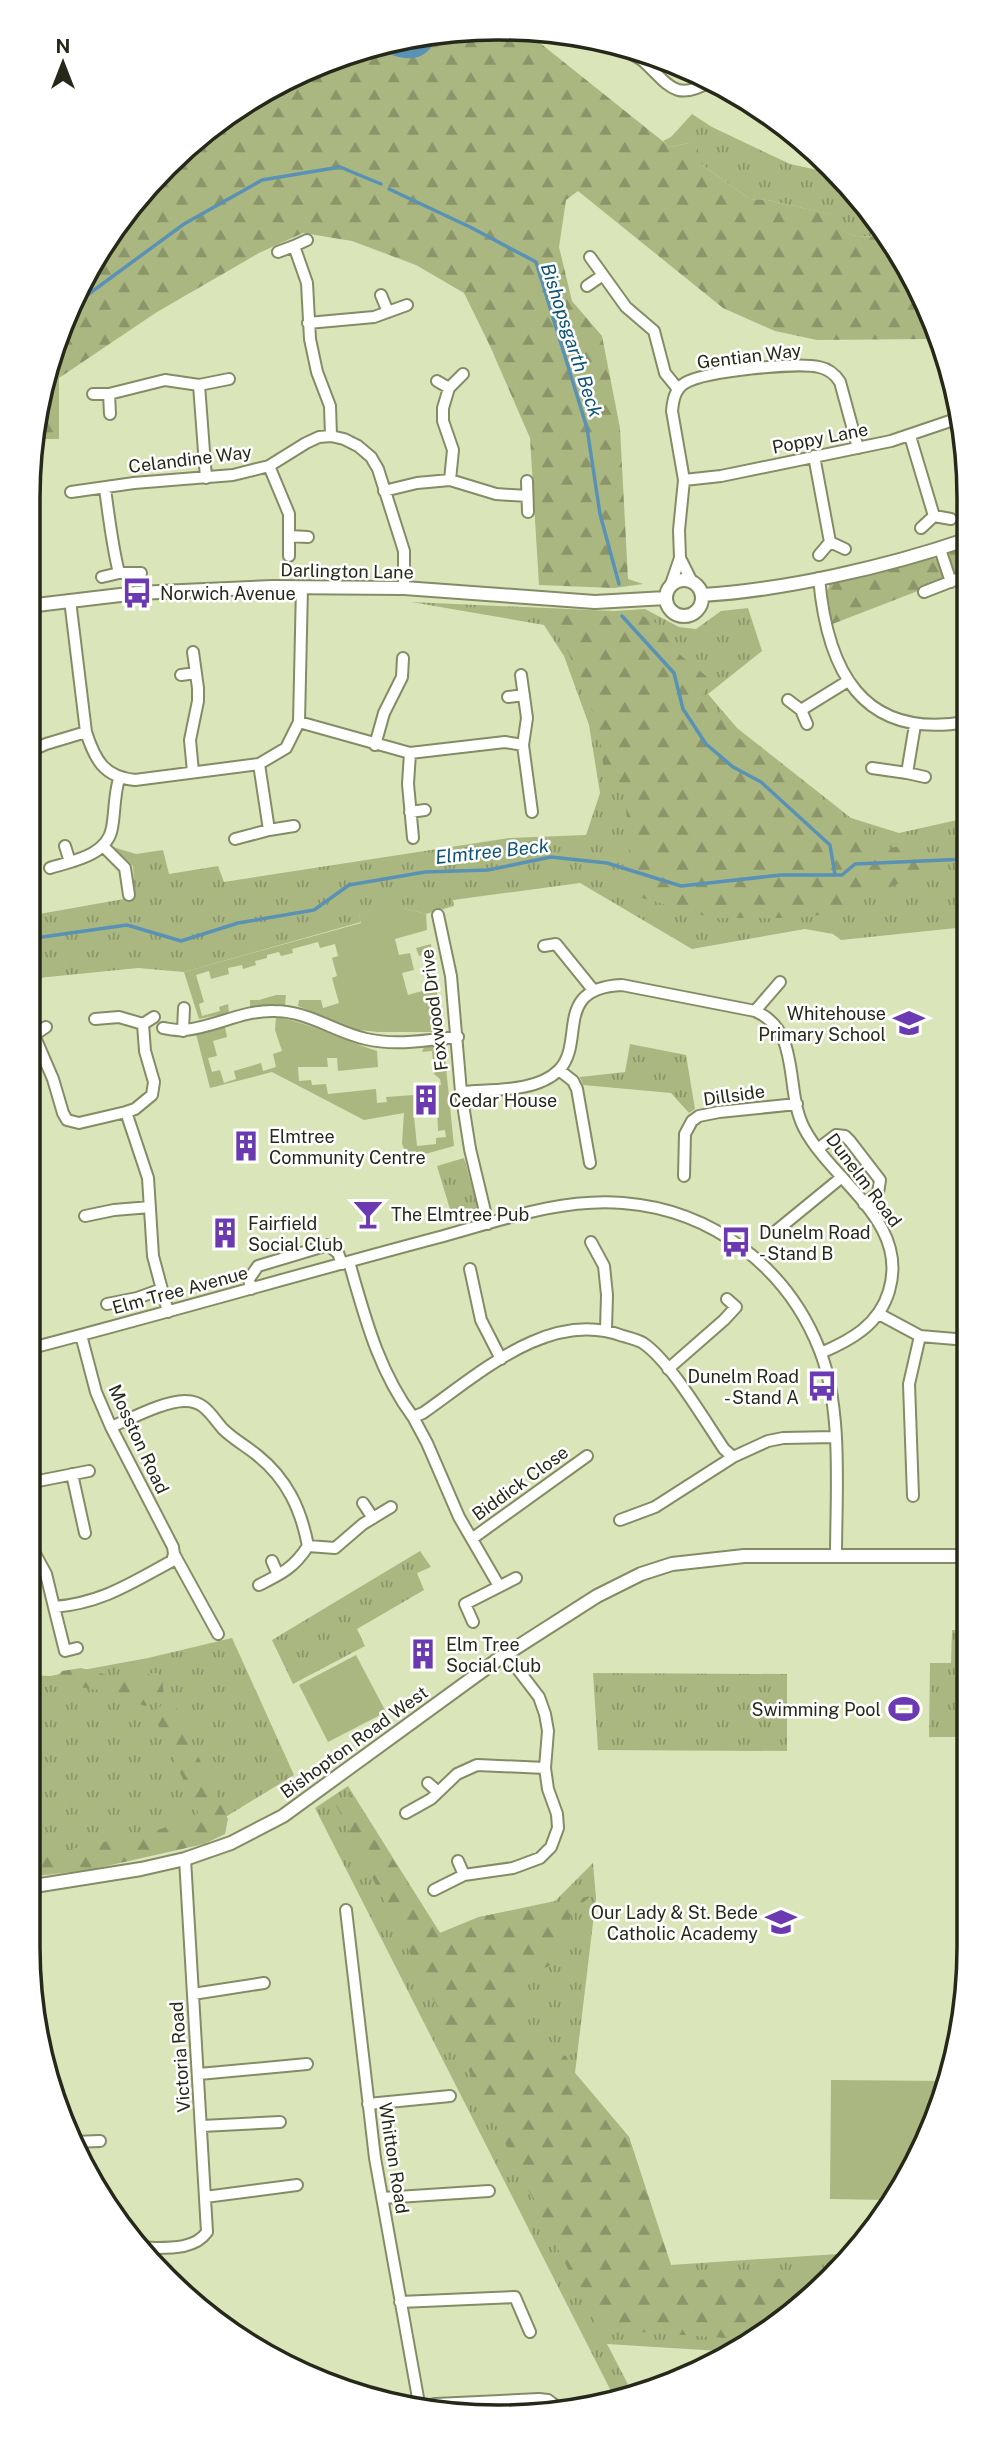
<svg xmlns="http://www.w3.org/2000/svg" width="997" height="2445" font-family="'Public Sans',sans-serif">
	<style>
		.grass { fill: url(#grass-tufts) }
		.forest { fill: url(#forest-firs) }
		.garden { fill: #abb781 }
		.water { fill: #5a92b6 }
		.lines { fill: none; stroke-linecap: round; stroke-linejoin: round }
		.stream { stroke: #5a92b6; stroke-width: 3.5 }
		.minor-casing { stroke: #848c65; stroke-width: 14 }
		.tertiary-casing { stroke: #848c65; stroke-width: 16 }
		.minor { stroke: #fff; stroke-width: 10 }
		.tertiary { stroke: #fff; stroke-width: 12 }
		.labels { text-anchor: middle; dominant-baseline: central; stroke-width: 5; stroke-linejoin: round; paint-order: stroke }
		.street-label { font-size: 18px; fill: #262919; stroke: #fff }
		.poi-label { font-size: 18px; fill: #262919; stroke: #fff; text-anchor: start }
		.water-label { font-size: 19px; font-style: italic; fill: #0b5377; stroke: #fff }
		.rim { fill: none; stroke: #262919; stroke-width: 3.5 }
	</style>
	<defs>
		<pattern id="grass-tufts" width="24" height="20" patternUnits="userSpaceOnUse" patternTransform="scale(1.75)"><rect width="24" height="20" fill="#abb781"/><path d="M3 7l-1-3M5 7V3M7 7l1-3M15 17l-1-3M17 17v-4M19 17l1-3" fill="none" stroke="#8b9569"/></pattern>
		<pattern id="forest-firs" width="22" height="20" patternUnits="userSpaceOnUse" patternTransform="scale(1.75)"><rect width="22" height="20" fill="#abb781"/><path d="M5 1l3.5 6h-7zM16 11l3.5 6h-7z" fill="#8b9569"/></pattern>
	</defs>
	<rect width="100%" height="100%" fill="#dbe5ba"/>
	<!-- grass -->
	<path class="grass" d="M692 114 712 127 790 164 836 174 852 189 884 236C860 236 843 241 833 215L768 200 750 199 702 165 699 159V151L689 143 670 147 663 141 671 137Z
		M411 602 614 611 645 609 679 627 696 629 721 611 748 608 762 651 708 694 737 728 851 818 899 833 966 818V927L841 940 833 934 805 929 692 949 580 883 453 900 454 906 426 914 404 908 359 916 361 922 184 972 138 968 28 979V916L135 897 133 866 113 847 136 854 163 850 169 874 218 866 224 882 509 838 586 835 600 793 589 725 564 656 544 625Z
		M630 1044 686 1055 695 1109 689 1113 671 1093 583 1085 580 1077 625 1072Z
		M464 1158 478 1208 452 1216 437 1166Z
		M420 1551 431 1567 417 1573 424 1590 357 1629 365 1646 293 1684 272 1640Z
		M952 1630H968V1737H929L930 1663H951Z
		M232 1638 294 1775 206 1829 28 1864V1675L50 1676 148 1658Z
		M593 1673 787 1674V1751L598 1750Z
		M348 1786 440 1933 479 1917 555 1901 593 1863 596 1898 575 2073 629 2137 670 2265 853 2253 809 2300 736 2352 607 2344 632 2392 615 2399 315 1808Z"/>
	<!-- forest -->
	<path class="forest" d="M467 29 525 31 670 147 689 143 697 145 702 165 750 199 768 200 834 215C843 241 860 236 884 236L921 291 935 337 928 339 817 340 775 331 723 308 578 191 566 200 559 247 572 301 602 336 620 428 628 579 643 584 614 588 539 585 530 438 490 346 464 293 416 265 352 241 303 233 259 253 157 312 59 378V439H38L53 348 91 264 145 189 212 125 290 77 376 44Z
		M965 548V572L957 575 952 573 948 556 951 552Z
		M932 557 938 560 943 574 941 582 830 625 826 593 830 584Z
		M546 615 643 616 674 633 673 649 712 681 702 694 731 731 851 829 889 848 927 843 925 872 872 895 840 912 797 918H713L632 895 625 792 605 780 599 731 577 667Z
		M81 1668 129 1681 152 1673H158L162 1677 164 1697 145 1706 99 1690 60 1684 56 1677 62 1671Z
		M166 1702H172L176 1707 212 1787 228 1819 225 1834 204 1844 89 1870 28 1877V1856L47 1854 147 1833 196 1818 198 1812 156 1720 155 1710Z
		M351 1794 440 1933 479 1917 591 1896 570 1913V1938L552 1965 519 1978C518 2003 520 2024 529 2048L566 2056 575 2073 629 2137 676 2280 829 2278 809 2300 754 2340 598 2329 335 1803Z"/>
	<!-- garden -->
	<path class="garden" d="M387 906 404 908 426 914 427 930 395 939 399 955 410 953 414 970 402 973 408 995 436 987 427 954 419 956 416 948 431 944 441 1024 436 1032H378L359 1030 298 1006 299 1000H321L323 1008 339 1003 332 978 337 976 332 958 338 956 335 944 320 948 318 942 292 949 293 953 281 956 279 952 267 955V958L255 961 256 965 243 969 242 965 228 968 229 974 211 979 209 971 196 975 204 1002 199 1004 202 1016 220 1011 219 1007 228 1004 229 1013 199 1019 184 972 361 923 359 916Z
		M276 995H286L285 1005 250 1008V1000H259Z
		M276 1017C311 1023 343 1040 377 1051L378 1067 338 1071 337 1058H327L328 1067H298L299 1081 311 1080 312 1085 326 1084 328 1094 376 1089 377 1103 387 1102 386 1097 414 1095 416 1115 414 1116 417 1146 436 1144V1138L446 1137 445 1130 438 1131 436 1086 441 1085 440 1079 434 1074 432 1051 422 1052 427 1040 443 1038 454 1146 407 1159 402 1143 404 1113 364 1120 272 1072 210 1088 196 1034 225 1027 227 1037 213 1041 217 1056 208 1058 212 1072 220 1070 224 1083 236 1079 234 1071 261 1063 263 1071 276 1067 273 1054 282 1051 275 1030Z
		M356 1655 386 1712 328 1742 299 1685Z
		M831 2080 947 2081 944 2097 889 2200 830 2199Z"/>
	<!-- water -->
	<path class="water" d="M431 35 432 46C416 69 391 54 369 47Z"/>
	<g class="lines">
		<!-- stream -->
		<path class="stream" d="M389 189 470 227 536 262 587 428 600 514 619 584
			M71 307 184 224 262 180 340 167 381 184
			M622 616 674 673 683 709 706 744 733 767 761 782 830 845 835 875
			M28 939 127 925 181 941 238 923 314 910 349 885 425 872 488 870 551 857 607 863 681 886 781 875H842L855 864 966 859"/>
		<!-- minor casing -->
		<g class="minor-casing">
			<path id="minor" d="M613 45C623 51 635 54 643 61 667 82 674 103 709 82
				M294 246 307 240
				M278 252 294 246 307 283 310 339 317 372 330 406 331 436
				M590 257 626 307 654 331 665 373 678 389
				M587 286 603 275
				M381 295 388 312
				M308 323 374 317 407 305
				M437 381 449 388 463 374
				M199 385 229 379
				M449 388 443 408V421L453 450 450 480
				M93 394H109L165 380 199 385 206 478
				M109 394 110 414
				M910 436 934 516
				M814 456 830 542 819 555
				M269 466 289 514V556
				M684 480 721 476 891 441 959 418
				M527 481 528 512
				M384 491 417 483 450 480 496 494 527 496
				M71 492 134 483 233 475 269 466 306 443 319 437 331 436 344 439 358 446 371 457 378 469 404 551V588
				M29 494H32
				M921 528 934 516 951 519
				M289 536 308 537
				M830 542 845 549
				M940 549 951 582
				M680 558 692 582
				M119 573H141
				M102 577 119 573C112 545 109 517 105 489
				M819 578C827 669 861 740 966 722
				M670 587 680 558 679 530 684 480 672 411C673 400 675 389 685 383 705 371 797 362 819 367 829 369 835 374 840 382L858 448
				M924 592 965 576
				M70 600 86 732C95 760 104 777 135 780L259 764 286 748 299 722 302 587
				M181 675 196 673
				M508 697 524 695
				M788 700 801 710 848 681
				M801 710 807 724
				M299 722 410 753 505 742 523 745 527 718 521 675
				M375 745 384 713 402 677 403 658
				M523 745 532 812
				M28 752 46 744 86 732
				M410 753 408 784 413 838
				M259 764 269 830
				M872 768 907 773 915 725
				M193 772 190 740 198 701V688L193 652
				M907 773 925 777
				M410 812 425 810
				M235 839 269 830 294 826
				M65 846 70 862
				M103 846 125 868 129 895
				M50 868C72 861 107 856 112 828 115 812 114 795 119 779
				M438 915 451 976 461 1092 470 1149 488 1224
				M544 946 556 944 594 991
				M755 1011 780 982
				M95 1019 119 1017 143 1024 154 1017
				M46 1027 34 1035 53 1079 63 1113 67 1120 79 1123 126 1112 135 1109 152 1095 154 1082 145 1051 143 1024
				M163 1028C170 1029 178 1031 185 1030 215 1027 243 1010 274 1011 308 1011 335 1032 366 1039 395 1046 429 1040 458 1037
				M183 1031 184 1008
				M559 1070 573 1081 577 1089 590 1163
				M461 1092C491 1089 536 1093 559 1070 586 1042 552 988 622 985L755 1011C802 1031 784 1089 804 1128 832 1182 910 1221 889 1291 879 1325 851 1340 821 1353
				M126 1112 148 1178 153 1256 168 1312
				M819 1148 836 1135 845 1136 850 1141 880 1180 878 1193 864 1204
				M684 1176 685 1134 692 1121 699 1116 719 1112 797 1104
				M85 1216 114 1210 150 1207
				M776 1231 842 1177
				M591 1242 604 1266 607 1295 606 1329
				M349 1262C365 1317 378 1370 413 1417L423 1413C479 1374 550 1308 623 1336 630 1338 638 1340 643 1343 670 1361 705 1421 724 1449L733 1457 768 1441 783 1438 835 1437
				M470 1269 481 1320 501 1359
				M251 1289 249 1279 258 1266 328 1245 338 1253 342 1264
				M107 1304 137 1298 162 1289
				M879 1314 920 1336 967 1340
				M28 1349C159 1315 290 1277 421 1242 486 1226 555 1197 623 1203 713 1210 788 1268 820 1351 843 1410 836 1493 836 1556
				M668 1369 724 1320 736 1307 727 1299
				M413 1417 427 1443 459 1517 499 1586
				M111 1427C130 1419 166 1400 186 1401 205 1401 212 1417 223 1429 233 1439 246 1446 257 1455 287 1479 301 1509 308 1546
				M72 1474 85 1533
				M28 1483 89 1471
				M913 1496 909 1384 920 1336
				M363 1503 373 1518
				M620 1520 655 1507 733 1457
				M473 1538 587 1456
				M28 1541 46 1574 54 1607C102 1603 131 1583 172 1561L174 1554 173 1547 111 1427 96 1392 81 1335
				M174 1554 218 1634
				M272 1561 278 1575
				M259 1585C281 1574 294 1568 308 1546L335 1548 363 1524 391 1507
				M54 1607 65 1651 77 1648
				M473 1622 465 1604 516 1578
				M428 1783 438 1792
				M406 1813 431 1799 457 1774 477 1765 545 1768
				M458 1861 464 1875
				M434 1890 464 1875 513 1868 540 1858 551 1847 558 1828 557 1814 548 1789 545 1768 548 1731 545 1714 539 1697 506 1654
				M346 1910 375 2158 420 2409
				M193 1994 264 1983
				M199 2074 307 2064
				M368 2104 450 2096
				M202 2126 280 2122
				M73 2142 100 2141
				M205 2197 297 2185
				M382 2198 489 2191
				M139 2248C162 2247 193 2252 207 2232L185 1859
				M400 2302 515 2297 530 2332
				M284 2364 296 2366 297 2369
				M420 2407 436 2404 539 2399 548 2400 560 2409"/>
		</g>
		<!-- tertiary casing -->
		<g class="tertiary-casing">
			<path id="tertiary" d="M666 598a18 18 0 1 1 36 0a18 18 0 1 1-36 0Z
				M702 595C785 590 886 567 965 540
				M28 606 137 593 273 587 404 588 595 602 666 598
				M28 1887 141 1869 185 1859 231 1843 283 1816 500 1658 597 1596 641 1574 672 1564 744 1556H968"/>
		</g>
		<!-- minor -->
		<use href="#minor" class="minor"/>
		<!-- tertiary -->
		<use href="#tertiary" class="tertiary"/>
	</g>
	<!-- icons -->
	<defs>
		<g id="bus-bare" transform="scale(2.415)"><path d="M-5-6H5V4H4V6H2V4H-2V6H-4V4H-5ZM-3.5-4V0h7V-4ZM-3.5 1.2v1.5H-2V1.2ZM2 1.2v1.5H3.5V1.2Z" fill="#6b39b1" stroke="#fff" stroke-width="2.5" paint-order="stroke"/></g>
		<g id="school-bare" transform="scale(2.415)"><path d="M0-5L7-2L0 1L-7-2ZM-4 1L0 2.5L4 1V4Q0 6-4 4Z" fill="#6b39b1" stroke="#fff" stroke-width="2.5" paint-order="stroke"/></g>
		<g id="building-bare" transform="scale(2.415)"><path d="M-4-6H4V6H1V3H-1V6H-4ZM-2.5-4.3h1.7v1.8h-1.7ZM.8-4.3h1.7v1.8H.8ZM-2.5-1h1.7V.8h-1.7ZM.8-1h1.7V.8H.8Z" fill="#6b39b1" stroke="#fff" stroke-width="2.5" paint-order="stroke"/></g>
		<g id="bar-bare" transform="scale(2.415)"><path d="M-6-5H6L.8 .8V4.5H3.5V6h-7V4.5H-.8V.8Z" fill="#6b39b1" stroke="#fff" stroke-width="2.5" paint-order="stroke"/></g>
		<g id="stadium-bare" transform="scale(2.415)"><path d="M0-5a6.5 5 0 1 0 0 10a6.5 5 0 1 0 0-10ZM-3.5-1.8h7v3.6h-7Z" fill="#6b39b1" stroke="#fff" stroke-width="2.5" paint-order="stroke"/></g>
	</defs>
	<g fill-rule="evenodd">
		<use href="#bus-bare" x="137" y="593"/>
		<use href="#school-bare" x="909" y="1023"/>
		<use href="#building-bare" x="426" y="1100"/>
		<use href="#building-bare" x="246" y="1146"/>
		<use href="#bar-bare" x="368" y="1214"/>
		<use href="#building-bare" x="225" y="1233"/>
		<use href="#bus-bare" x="736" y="1242"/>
		<use href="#bus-bare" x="822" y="1386"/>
		<use href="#building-bare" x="423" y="1654"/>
		<use href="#stadium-bare" x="904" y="1709"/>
		<use href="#school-bare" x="781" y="1922"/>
	</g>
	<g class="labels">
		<!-- street labels -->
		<g class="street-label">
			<text transform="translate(749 356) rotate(-7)">Gentian Way</text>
			<text transform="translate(820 438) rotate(-11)">Poppy Lane</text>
			<text transform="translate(190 459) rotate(-7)">Celandine Way</text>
			<text transform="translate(347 571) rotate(1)">Darlington Lane</text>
			<text transform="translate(434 1010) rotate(-97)">Foxwood Drive</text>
			<text transform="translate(734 1095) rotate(-8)">Dillside</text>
			<text transform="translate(864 1180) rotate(53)">Dunelm Road</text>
			<text transform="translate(180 1290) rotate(-15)">Elm Tree Avenue</text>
			<text transform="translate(139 1439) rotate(65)">Mosston Road</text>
			<text transform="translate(520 1483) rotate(-36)">Biddick Close</text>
			<text transform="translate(354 1742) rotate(-36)">Bishopton Road West</text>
			<text transform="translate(180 2057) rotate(-94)">Victoria Road</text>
			<text transform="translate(394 2158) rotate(81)">Whitton Road</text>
		</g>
		<!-- poi labels -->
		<g class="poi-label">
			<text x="160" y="593">Norwich Avenue</text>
			<text x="886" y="1013" text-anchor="end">Whitehouse<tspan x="886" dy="21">Primary School</tspan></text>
			<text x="449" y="1100">Cedar House</text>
			<text x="269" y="1136">Elmtree<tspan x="269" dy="21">Community Centre</tspan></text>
			<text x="391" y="1214">The Elmtree Pub</text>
			<text x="248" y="1223">Fairfield<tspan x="248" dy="21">Social Club</tspan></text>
			<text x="759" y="1232">Dunelm Road<tspan x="759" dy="21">- Stand B</tspan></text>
			<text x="799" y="1376" text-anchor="end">Dunelm Road<tspan x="799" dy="21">- Stand A</tspan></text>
			<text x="446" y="1644">Elm Tree<tspan x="446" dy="21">Social Club</tspan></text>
			<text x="881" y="1709" text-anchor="end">Swimming Pool</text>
			<text x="758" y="1912" text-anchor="end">Our Lady &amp; St. Bede<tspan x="758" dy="21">Catholic Academy</tspan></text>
		</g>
		<!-- water labels -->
		<g class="water-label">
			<text transform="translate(572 340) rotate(72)">Bishopsgarth Beck</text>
			<text transform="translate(492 851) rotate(-6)">Elmtree Beck</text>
		</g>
	</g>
	<!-- crop -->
	<path d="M0 0H997V2445H0ZM498 40H499A458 458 0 0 1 957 498V1947A458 458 0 0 1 499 2405H498A458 458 0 0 1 40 1947V498A458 458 0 0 1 498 40Z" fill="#fff" fill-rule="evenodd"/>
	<path class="rim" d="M498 40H499A458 458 0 0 1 957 498V1947A458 458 0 0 1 499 2405H498A458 458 0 0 1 40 1947V498A458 458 0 0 1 498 40Z"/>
	<!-- north arrow -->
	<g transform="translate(63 63)" stroke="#ffffff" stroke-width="5" paint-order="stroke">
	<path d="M0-5L12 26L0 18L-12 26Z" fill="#262919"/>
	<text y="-10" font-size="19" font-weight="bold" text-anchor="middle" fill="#262919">N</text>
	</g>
</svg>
